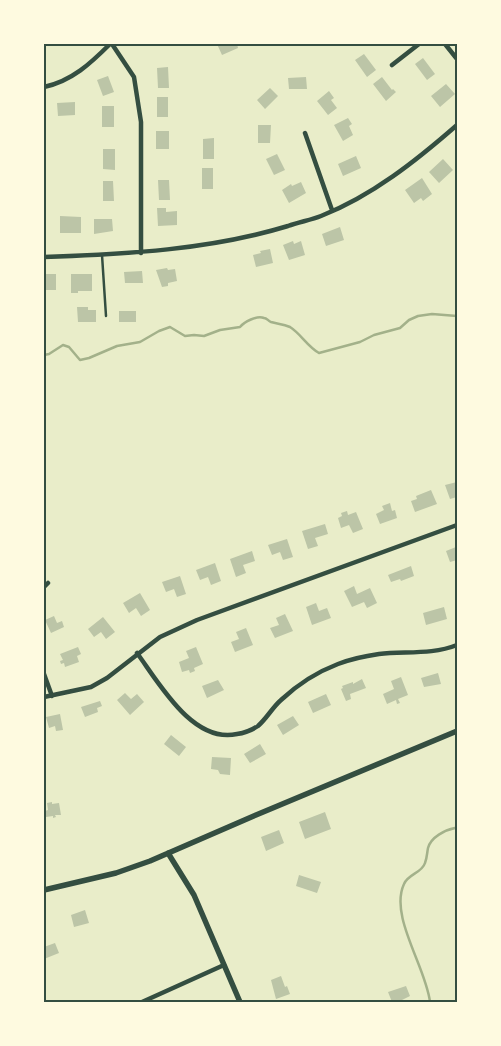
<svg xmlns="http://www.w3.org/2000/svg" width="501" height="1046" font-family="'Public Sans',sans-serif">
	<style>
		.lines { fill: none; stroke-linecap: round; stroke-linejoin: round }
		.stream { stroke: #a3b18a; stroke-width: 2.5 }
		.building { fill: #bcc5a7 }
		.service { stroke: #344e41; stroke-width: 2.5 }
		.minor { stroke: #344e41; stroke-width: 4.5 }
		.tertiary { stroke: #344e41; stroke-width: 5.5 }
		.neatline { fill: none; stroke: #344e41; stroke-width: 2 }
	</style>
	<rect width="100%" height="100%" fill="#e9edc9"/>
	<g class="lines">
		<!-- stream -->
		<path class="stream" d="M44 355 49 354 63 345 69 347 80 360 89 358 117 346 140 342 159 331 170 327 185 336 194 335 204 336 220 330 240 327C244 322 257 315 264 318 267 318 268 321 271 322 278 324 283 324 290 327 301 334 307 346 319 353L360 342 374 335 400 328 409 320 418 316 432 314 457 316
			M430 1002C426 967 389 916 404 884 408 874 422 873 425 863 427 858 427 853 428 848 431 837 445 830 455 828L457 829"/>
	</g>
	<!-- building -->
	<path class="building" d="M217 44H237L238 48 222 55Z
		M364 54 376 70 367 77 355 60Z
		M423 58 435 74 427 80 415 64Z
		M168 67 169 88H158L157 68Z
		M108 76 114 92 103 96 97 80Z
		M306 77 307 89H289L288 78Z
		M382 77 392 90 393 89 396 92 386 101 373 84Z
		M446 84 455 94 440 107 431 96Z
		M270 88 278 96 265 109 257 100Z
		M329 91 334 98 331 100 337 108 328 115 317 101Z
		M157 97H168V117H157Z
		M75 102V115L58 116 57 103Z
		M102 106H114V127H102Z
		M348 118 352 124 349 126 353 135 343 141 334 125Z
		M258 125H271L270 143H258Z
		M156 131H169V149H156Z
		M214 138V159H203V139Z
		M103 149H115V170L103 169Z
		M277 154 285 170 274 175 266 159Z
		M356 156 361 168 343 176 338 164Z
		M443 159 453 170 439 183 429 172Z
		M202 168H213V189H202Z
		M422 178 432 194 423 201 421 198 414 203 405 190Z
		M158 180H169L170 200H159Z
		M103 181H113L114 201H103Z
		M301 182 306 193 289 203 282 190 291 184 292 186Z
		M157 208H166V212L177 211V225L158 226Z
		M60 216 81 217V233H60Z
		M94 219H112L113 231 94 234Z
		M340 227 344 240 326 246 322 234Z
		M293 241 294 244 301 241 305 255 289 260 283 245Z
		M270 249 273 263 256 267 253 255 261 253 260 251Z
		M167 268 168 270 175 269 177 281 168 283V286L162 287 156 270Z
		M142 271 143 283H125L124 272Z
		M44 274H56V290H44Z
		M71 274H92V291H78V293H71Z
		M77 307H88V310H96V322H78Z
		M119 311H136V322H119Z
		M457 482V497L450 499 445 485Z
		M431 490 437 504 415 512 411 501 417 499 416 496Z
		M390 503 392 511 395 510 397 518 380 524 376 514 384 510 382 506Z
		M347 511 348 515 356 512 363 529 353 533 349 525 341 528 338 518 342 516 341 513Z
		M325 524 328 534 315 538 318 546 308 549 302 531Z
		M287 539 293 557 283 560 280 552 272 555 268 545Z
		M456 547 457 548V560L450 562 446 551Z
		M252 551 255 561 243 565 246 573 236 577 230 559Z
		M215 563 221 581 211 585 208 577 200 580 196 570Z
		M411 566 414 576 401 581 400 579 391 582 388 575Z
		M180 576 186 594 177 597 174 589 166 592 162 582Z
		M354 586 357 594 370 588 377 603 367 608 364 602 352 607 344 591Z
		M140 593 150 610 141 616 136 608 129 613 123 603Z
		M316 603 319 611 327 608 331 618 312 625 306 607Z
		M444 607 447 619 426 625 423 613Z
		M285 614 293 631 275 638 270 628 279 625 276 618Z
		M54 616 57 623 62 621 64 627 51 633 45 620Z
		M103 617 115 632 106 639 101 632 94 637 88 629Z
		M246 628 253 645 235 652 231 642 239 639 236 632Z
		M78 647 81 654 77 656 79 662 65 667 64 663 61 664 60 661 63 660 60 654Z
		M196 647 203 664 194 668 195 671 190 673 189 670 182 672 179 662 189 658 186 651Z
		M438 673 441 684 424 687 421 678Z
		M401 677 408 695 398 699 400 703 397 704 396 700 387 704 383 694 394 689 391 681Z
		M362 679 366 688 350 694 351 699 346 701 341 689 343 688 342 686 353 682V684Z
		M218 680 224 690 207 698 202 686Z
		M125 693 131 699 137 694 144 702 130 715 117 700Z
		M326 694 331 705 313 713 308 702Z
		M100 701 102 706 97 708 98 712 85 717 81 707Z
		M60 714 63 730 56 731 55 726 49 728 46 717Z
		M293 716 299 725 283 735 277 725Z
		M171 735 186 747 179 756 164 744Z
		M260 744 266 754 250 763 244 754Z
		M212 757 231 758 230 775 220 774 218 770 211 769Z
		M52 802V804L59 803 61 815H55L56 817 53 818V816L46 817 45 811 48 810 47 803Z
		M325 812 331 829 305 839 299 822Z
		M279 830 284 843 266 851 261 837Z
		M299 875 321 882 317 893 296 886Z
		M85 910 89 923 74 927 71 915Z
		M55 943 59 953 44 959V947Z
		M281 976 285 987 287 986 290 994 276 999 271 980Z
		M406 986 410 996 400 1001V1000L392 1002 388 992Z"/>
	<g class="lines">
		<!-- service -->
		<path class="service" d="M102 255 106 316"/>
		<!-- minor -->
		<path class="minor" d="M112 44 134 77 141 122V253
			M445 44 457 59
			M392 65 419 44
			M44 87C72 81 91 63 110 44
			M305 133 332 210
			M44 257C127 254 209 250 288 226 299 222 311 220 321 216 372 196 417 160 457 125
			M44 587 48 583
			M137 653C159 683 193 744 237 734 244 733 252 730 258 726 267 718 272 708 281 700 297 685 317 672 338 664 351 659 365 656 379 654 405 651 432 655 457 645
			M44 674 52 696
			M44 697 91 687 107 678 160 637 197 620 457 525
			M142 1002 224 965"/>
		<!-- tertiary -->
		<path class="tertiary" d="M168 853 194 895 240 1002
			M44 890 116 873 150 861 256 815 457 731"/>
	</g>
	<!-- border -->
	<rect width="501" height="1046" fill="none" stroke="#fefae0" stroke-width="90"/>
	<rect x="45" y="45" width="411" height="956" class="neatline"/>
</svg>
